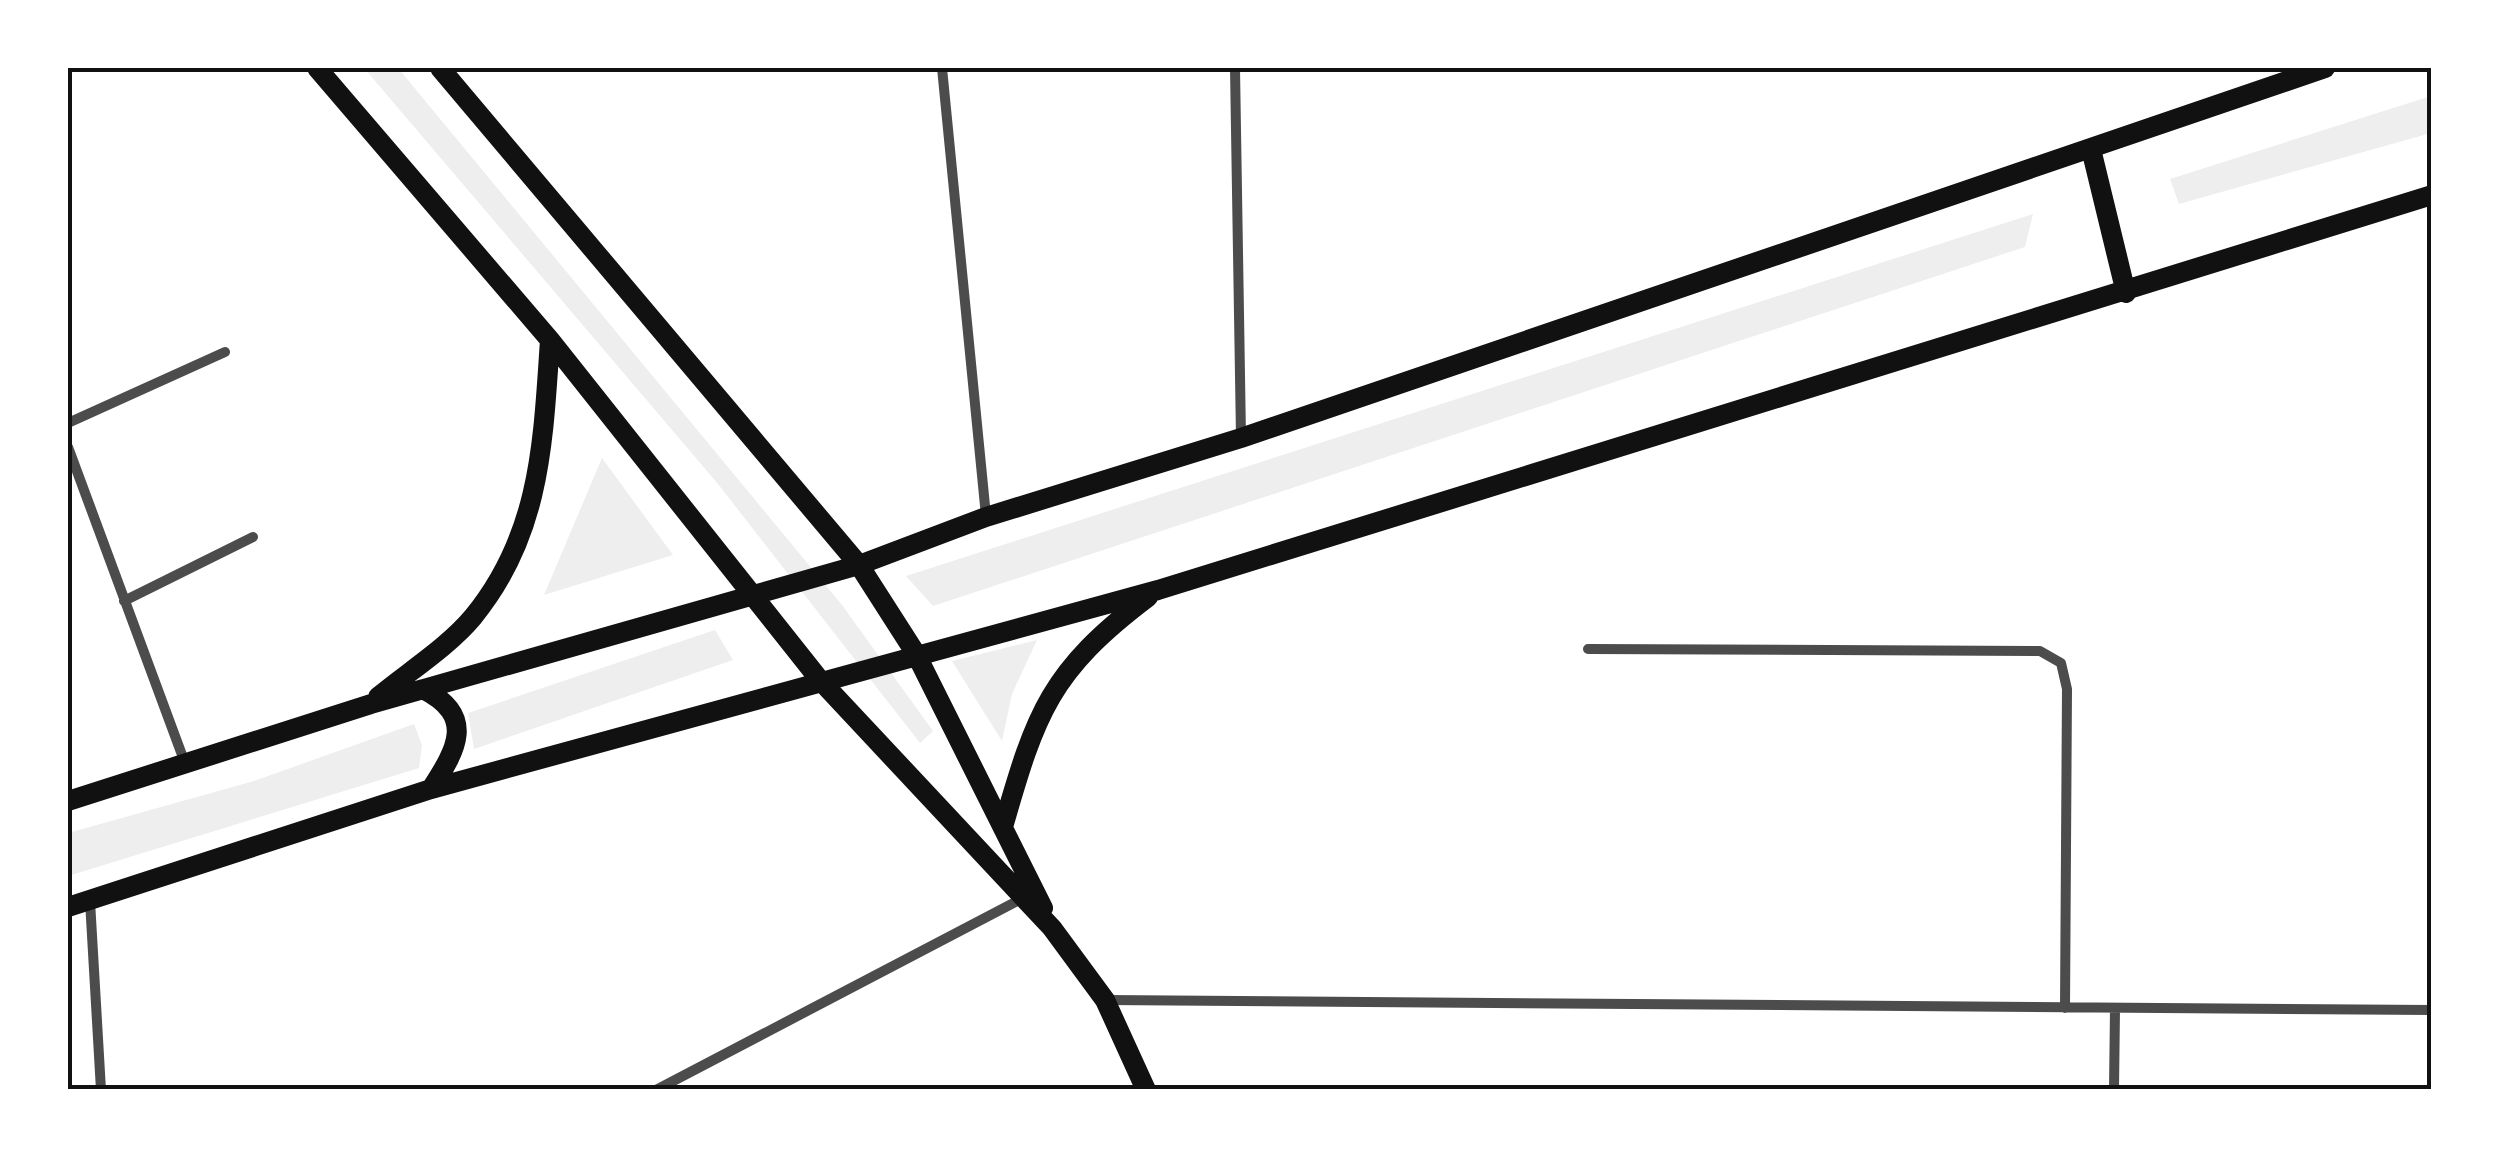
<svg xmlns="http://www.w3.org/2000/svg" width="2499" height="1157" font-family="'Titillium Web',sans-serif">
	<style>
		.green { fill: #eee }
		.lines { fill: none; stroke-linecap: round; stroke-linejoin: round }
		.minor { stroke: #4c4c4c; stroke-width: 10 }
		.secondary { stroke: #111; stroke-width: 20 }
		.neatline { fill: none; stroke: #111; stroke-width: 4 }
	</style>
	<rect width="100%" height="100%" fill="#fff"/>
	<!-- green -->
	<path class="green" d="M364 68H398L842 605 933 731 920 743 718 484Z
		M2431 96V133L2179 204 2170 179Z
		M2033 214 2025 247 933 606 906 576Z
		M602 458 673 555 544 595Z
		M715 630 733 660 474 749 468 713Z
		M1037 640 1012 694 1002 741 952 661Z
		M414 724 422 745 419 768 68 876V833L254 781Z"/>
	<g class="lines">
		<!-- minor -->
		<path class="minor" d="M942 68 986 516
			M1235 68 1241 437
			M68 423 225 352
			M68 447 185 763
			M124 601 253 537
			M1588 649 2040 651 2061 663 2067 689 2065 1008
			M90 901 101 1090
			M1106 1000 2432 1010
			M656 1090 1023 898
			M2114 1090 2115 1009"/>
		<!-- secondary -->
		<path class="secondary" d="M317 68 550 340 819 679 1052 928 1105 1000 1146 1090
			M440 68 859 565 916 654 1043 908
			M2091 149 2126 293
			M416 691 423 689C476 716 457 749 431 789
			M378 697C408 672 448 647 473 617 541 534 543 442 550 340
			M68 801 371 704 859 565 986 517 1241 438 2325 68
			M1003 827C1036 712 1050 671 1148 597
			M68 907 431 789 1158 590 2432 195"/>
	</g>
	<!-- border -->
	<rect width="2499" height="1157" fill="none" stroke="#ffffff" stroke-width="140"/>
	<rect x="70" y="70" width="2359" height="1017" class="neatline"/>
</svg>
